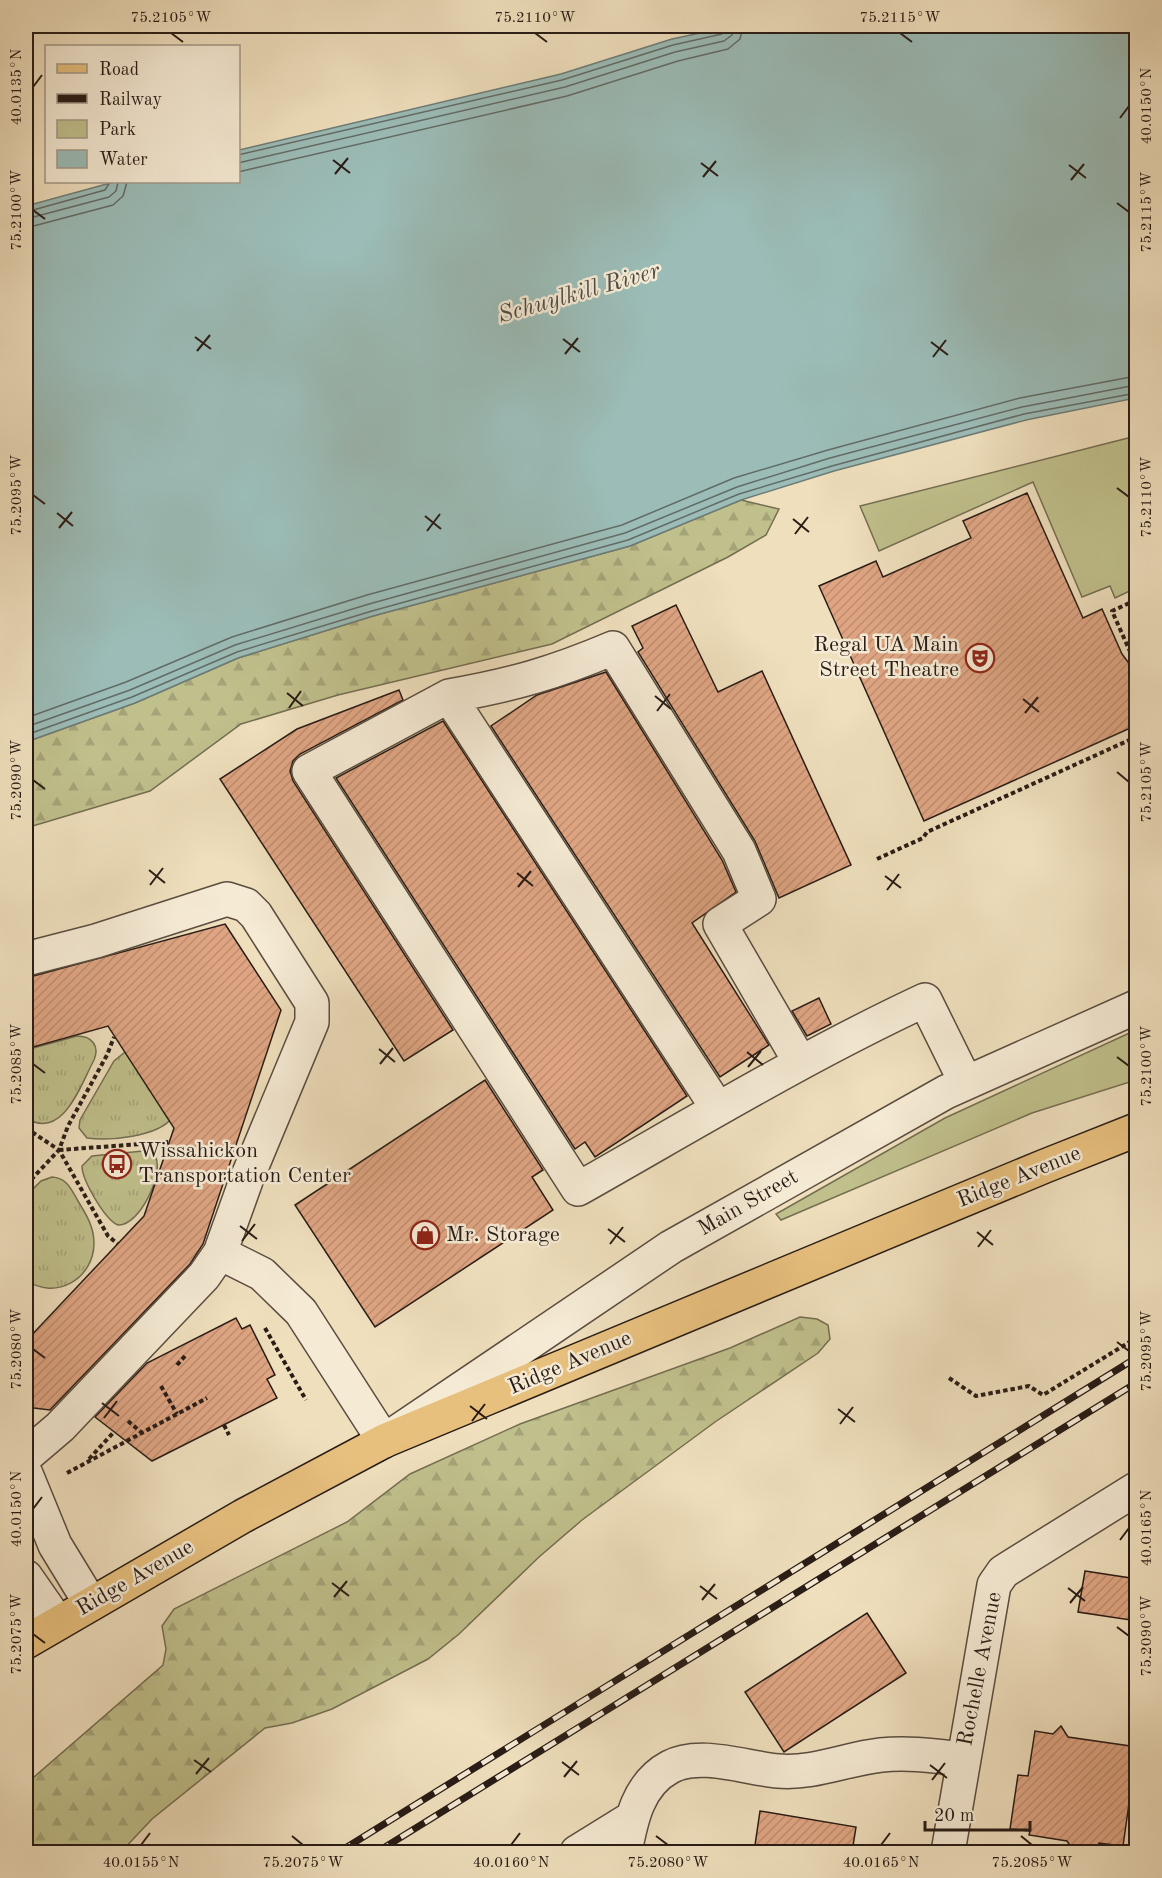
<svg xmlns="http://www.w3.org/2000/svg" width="1162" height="1878" font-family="'Old Standard TT',serif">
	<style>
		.grass { fill: url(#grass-tufts); stroke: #746e51; stroke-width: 1.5 }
		.forest { fill: url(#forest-firs); stroke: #746e51; stroke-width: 1.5 }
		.green { fill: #c0c08c; stroke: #746e51; stroke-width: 1.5 }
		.water { fill: #9bbcb7; stroke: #6d7c77; stroke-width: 1.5 }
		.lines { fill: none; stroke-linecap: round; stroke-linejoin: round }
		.shore { stroke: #626c66; stroke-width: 1.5 }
		.building { fill: url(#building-hatch); stroke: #291c16; stroke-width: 1.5 }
		.minor-casing { stroke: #5a4d40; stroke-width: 36 }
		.major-casing { stroke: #291c16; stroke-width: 36 }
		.path { stroke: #291c16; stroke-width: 4; stroke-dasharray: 4.5 3; stroke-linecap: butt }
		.minor { stroke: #f5ead4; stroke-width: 33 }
		.major { stroke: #e8c07e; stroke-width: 33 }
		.rail-casing { stroke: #291c16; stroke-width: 7 }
		.rail { stroke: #f5ead4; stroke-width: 4.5; stroke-dasharray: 14; stroke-linecap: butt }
		.ticks { fill: none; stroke: #291c16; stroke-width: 2 }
		.labels { text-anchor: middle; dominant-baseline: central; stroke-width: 5; stroke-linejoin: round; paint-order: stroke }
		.poi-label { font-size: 22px; fill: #291c16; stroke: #f5ead4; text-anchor: start }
		.street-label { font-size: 22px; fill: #291c16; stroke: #f5ead4 }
		.water-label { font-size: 24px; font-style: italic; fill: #4b4c46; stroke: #f5ead4 }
		.neatline { fill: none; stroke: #291c16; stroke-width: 2 }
		.ticks-label { font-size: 15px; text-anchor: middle; fill: #291c16 }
	</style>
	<defs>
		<pattern id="grass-tufts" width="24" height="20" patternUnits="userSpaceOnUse" patternTransform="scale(1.5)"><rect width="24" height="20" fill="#c0c08c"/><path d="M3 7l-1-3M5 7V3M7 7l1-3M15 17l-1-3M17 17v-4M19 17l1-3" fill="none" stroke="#a5a478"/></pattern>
		<pattern id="forest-firs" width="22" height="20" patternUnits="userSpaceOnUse" patternTransform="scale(1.5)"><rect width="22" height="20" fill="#c0c08c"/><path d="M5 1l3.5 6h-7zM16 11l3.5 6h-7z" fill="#a5a478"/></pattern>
		<pattern id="building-hatch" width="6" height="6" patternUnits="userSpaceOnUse" patternTransform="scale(1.5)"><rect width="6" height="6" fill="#dfa583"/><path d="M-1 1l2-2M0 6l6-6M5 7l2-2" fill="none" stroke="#bf8d70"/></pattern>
	</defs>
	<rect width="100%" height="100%" fill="#efdfbd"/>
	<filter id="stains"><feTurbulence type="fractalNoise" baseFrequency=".00333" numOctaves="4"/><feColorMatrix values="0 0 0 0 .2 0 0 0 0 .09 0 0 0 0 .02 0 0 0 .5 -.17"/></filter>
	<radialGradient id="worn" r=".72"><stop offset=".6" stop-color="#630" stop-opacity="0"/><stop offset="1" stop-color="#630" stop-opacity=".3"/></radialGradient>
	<!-- grass -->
	<path class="grass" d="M77 1036C92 1036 100 1046 94 1060 80 1086 63 1141 26 1118V1050Z
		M125 1052 172 1118C157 1137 110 1141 87 1138L79 1128 80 1120 114 1061Z
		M143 1151 155 1156C165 1172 140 1226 118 1225 105 1220 82 1180 82 1166L92 1156Z
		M52 1177C67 1178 71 1189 78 1201 86 1214 94 1227 94 1243 94 1279 55 1301 26 1280V1196L41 1181Z"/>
	<!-- forest -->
	<path class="forest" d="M741 500 779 509 766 535 728 557 552 644 338 695 241 724 150 791 26 828V742L135 703 238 658 373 616 630 546Z
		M800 1317 817 1319 828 1325 830 1339 818 1353 715 1422 582 1520 539 1557 459 1634 428 1659 332 1709 292 1723 265 1728 152 1819 121 1852H26V1784L163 1665 166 1649 162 1626 174 1609 347 1522 410 1474 520 1424 730 1348Z"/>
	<!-- green -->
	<path class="green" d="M1136 436V588L1115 598 1110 586 1082 597 1033 482 879 551 860 506Z
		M1136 1030V1080L1032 1113 781 1220 776 1214 945 1118Z"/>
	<!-- water -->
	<path class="water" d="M733 26H1136V398L1026 420 834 471 741 500 630 546 373 616 238 658 135 703 26 742V206L114 182H238L239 150 561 74 672 39Z"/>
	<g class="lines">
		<!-- shore -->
		<path class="shore" d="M238 155 562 80 673 45 722 34 726 26
			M238 163 565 87 675 52 724 41 732 35 734 26
			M238 172 567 96 678 61 728 49 740 39 743 26
			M26 212 105 190 110 182
			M26 219 109 197 116 191 118 182
			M26 228 113 205 123 196 127 182
			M26 718 126 682 232 637 367 595 622 525 734 478 828 450 1020 398 1136 376
			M26 727 130 690 235 645 369 604 625 533 737 487 830 458 1022 407 1136 385
			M26 735 132 697 237 652 372 611 628 540 739 494 832 466 1024 414 1136 393"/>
	</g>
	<!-- building -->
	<path class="building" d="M1027 493 1083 618 1102 609 1122 654 1137 674V725L924 821 819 586 876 561 883 577 971 538 963 521Z
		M676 605 718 692 762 671 851 865 779 898 755 841 638 652 643 648 632 626Z
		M606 672 722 860 736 892 692 923 769 1045 720 1077 491 726 537 695Z
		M399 690 403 700 300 754 293 761 290 771 293 781 453 1030 404 1061 220 779 297 729Z
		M443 721 687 1096 595 1157 585 1142 575 1149 336 778Z
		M225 924 281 1010 203 1244 190 1264 50 1410 26 1407V1341L144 1216 174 1128 108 1026 26 1049V978Z
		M819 998 831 1024 807 1036 792 1011Z
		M485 1080 543 1170 532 1177 553 1210 375 1327 295 1205Z
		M236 1318 242 1329 250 1325 275 1375 267 1379 277 1398 152 1461 95 1417 147 1363Z
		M1085 1571 1137 1579V1621L1078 1612Z
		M867 1613 906 1673 784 1752 745 1692Z
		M1061 1726 1068 1737 1137 1747 1123 1846 1099 1843 1098 1846 1088 1845 1084 1849 1071 1847 1067 1841 1029 1835 1030 1831 1010 1829 1018 1775 1028 1776 1035 1731 1053 1734Z
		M760 1811 856 1827 852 1852H754Z"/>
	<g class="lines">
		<!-- minor casing -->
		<g class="minor-casing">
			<path id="minor" d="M449 696C512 685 554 673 613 648L739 851 759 899 720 924 800 1062
				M26 959 96 941 227 899 246 905 256 915 312 1003V1022L247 1178 220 1253 204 1276 60 1427 26 1456
				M718 1109 449 696 309 771 578 1189C693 1124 805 1056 925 1000L966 1083
				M220 1253 262 1274 301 1312 384 1441 671 1247 946 1092 1136 1007
				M26 1474 55 1545 91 1604
				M26 1577 58 1623
				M577 1852 632 1818
				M625 1852C631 1820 638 1784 670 1767 700 1751 745 1768 778 1771 814 1774 846 1759 881 1755 908 1752 936 1756 963 1759
				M948 1852 994 1585 1003 1572 1014 1565 1136 1489"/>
		</g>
		<!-- major casing -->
		<g class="major-casing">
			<path id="major" d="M26 1642 243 1516 384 1441 1045 1166 1136 1130"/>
		</g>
		<!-- path -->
		<path class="path" d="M1136 600 1112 611 1136 665
			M877 859 923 838 927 832 1136 737
			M26 1128 59 1150 108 1236 118 1244
			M59 1150 169 1142
			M26 1185 59 1150 68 1126 107 1055 114 1037
			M265 1328 306 1400
			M177 1365 185 1356
			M949 1378 976 1396 1029 1386 1043 1395 1136 1338
			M161 1386 177 1414
			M128 1421 142 1433
			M224 1425 229 1435
			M89 1459 113 1433
			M67 1473 207 1398"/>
		<!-- minor -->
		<use href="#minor" class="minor"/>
		<!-- major -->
		<use href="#major" class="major"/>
		<!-- rail casing -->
		<g class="rail-casing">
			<path id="rail" d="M339 1852 1136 1358
				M377 1852 1136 1383"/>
		</g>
		<!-- rail -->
		<use href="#rail" class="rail"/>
	</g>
	<!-- ticks -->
	<path class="ticks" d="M171 33 183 42M535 33 547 42M900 33 912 42M33 87 42 75M1120 118 1129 106M333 160 350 173M701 163 718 176M1069 165 1086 178M335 174 348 158M703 177 716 161M1071 180 1084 164M1117 203 1129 212M33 210 45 219M195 337 211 349M563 339 580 352M931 342 948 355M197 351 210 335M565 354 578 338M933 357 946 340M1117 488 1129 497M33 495 45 504M57 513 73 526M425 516 441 529M793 519 809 532M59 528 72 512M427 531 440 514M795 534 808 517M287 693 303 706M655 696 671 709M1023 699 1039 712M289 708 301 691M657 711 670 694M1025 713 1038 697M1117 772 1129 782M33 780 45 789M149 870 165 883M517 873 533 886M885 876 901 888M150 885 163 868M518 887 531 871M887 890 899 874M379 1049 395 1062M747 1052 763 1065M1117 1057 1129 1066M33 1064 45 1073M380 1064 393 1048M748 1067 761 1051M240 1226 257 1239M608 1229 625 1242M977 1232 993 1245M242 1241 255 1224M610 1244 623 1227M978 1247 991 1230M1117 1342 1129 1351M33 1349 45 1358M102 1403 119 1416M470 1406 487 1419M838 1409 855 1422M104 1418 117 1401M472 1421 485 1404M840 1424 853 1407M33 1509 42 1497M1120 1540 1129 1528M332 1583 349 1596M700 1586 717 1599M1068 1588 1085 1601M334 1597 347 1581M702 1600 715 1584M1070 1603 1083 1587M1117 1627 1129 1636M33 1634 45 1643M194 1760 211 1772M562 1762 579 1775M930 1765 947 1778M196 1774 209 1758M564 1777 577 1761M932 1780 945 1763M292 1836 303 1845M656 1836 668 1845M1021 1836 1032 1845M141 1845 150 1833M511 1845 520 1833M881 1845 890 1833"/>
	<!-- icons -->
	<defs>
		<g id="theatre-ring" transform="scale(1.5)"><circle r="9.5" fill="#f5ead4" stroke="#8f2418" stroke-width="1.5"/><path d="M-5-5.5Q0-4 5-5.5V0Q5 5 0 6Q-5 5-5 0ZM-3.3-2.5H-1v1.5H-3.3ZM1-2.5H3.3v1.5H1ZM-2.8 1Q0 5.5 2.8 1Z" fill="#8f2418"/></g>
		<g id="bus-ring" transform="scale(1.5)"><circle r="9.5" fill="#f5ead4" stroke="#8f2418" stroke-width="1.5"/><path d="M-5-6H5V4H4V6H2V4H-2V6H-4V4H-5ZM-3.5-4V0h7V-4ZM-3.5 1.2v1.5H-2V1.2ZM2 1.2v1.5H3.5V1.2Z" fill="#8f2418"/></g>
		<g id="shop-ring" transform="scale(1.5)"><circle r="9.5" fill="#f5ead4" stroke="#8f2418" stroke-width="1.5"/><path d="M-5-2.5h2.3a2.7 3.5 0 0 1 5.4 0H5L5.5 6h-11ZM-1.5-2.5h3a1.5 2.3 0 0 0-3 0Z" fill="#8f2418"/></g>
	</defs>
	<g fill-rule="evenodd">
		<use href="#theatre-ring" x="980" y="658"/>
		<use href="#bus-ring" x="117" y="1164"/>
		<use href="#shop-ring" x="425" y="1235"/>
	</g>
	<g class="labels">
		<!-- poi labels -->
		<g class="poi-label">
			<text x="959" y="645" text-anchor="end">Regal UA Main<tspan x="959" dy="25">Street Theatre</tspan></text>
			<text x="138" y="1151">Wissahickon<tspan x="138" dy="25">Transportation Center</tspan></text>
			<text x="446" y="1235">Mr. Storage</text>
		</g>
		<!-- street labels -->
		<g class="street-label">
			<text transform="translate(1019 1177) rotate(-22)">Ridge Avenue</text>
			<text transform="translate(748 1203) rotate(-30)">Main Street</text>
			<text transform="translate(570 1363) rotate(-23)">Ridge Avenue</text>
			<text transform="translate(135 1578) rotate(-30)">Ridge Avenue</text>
			<text transform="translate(980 1669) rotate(-79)">Rochelle Avenue</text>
		</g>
		<!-- water labels -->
		<g class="water-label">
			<text transform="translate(579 294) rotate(-16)">Schuylkill River</text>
		</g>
	</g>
	<!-- margin -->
	<rect width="1162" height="1878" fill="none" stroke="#efdfbd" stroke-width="66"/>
	<!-- legend -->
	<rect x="45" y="45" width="195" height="138" fill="#f5ead4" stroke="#a39888" stroke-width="1.5"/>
	<rect x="57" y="64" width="30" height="9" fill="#e8c07e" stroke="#a39888" stroke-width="1.5"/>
	<text x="99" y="75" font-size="18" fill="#291c16">Road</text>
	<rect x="57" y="94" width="30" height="9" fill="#291c16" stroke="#a39888" stroke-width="1.5"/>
	<text x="99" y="105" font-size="18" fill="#291c16">Railway</text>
	<rect x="57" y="120" width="30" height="18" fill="#c0c08c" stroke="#a39888" stroke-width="1.5"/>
	<text x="99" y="135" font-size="18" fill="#291c16">Park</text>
	<rect x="57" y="150" width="30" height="18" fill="#9bbcb7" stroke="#a39888" stroke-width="1.5"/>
	<text x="99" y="165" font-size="18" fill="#291c16">Water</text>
	<!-- scale -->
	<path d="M925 1821v9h105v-9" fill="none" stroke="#291c16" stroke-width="3"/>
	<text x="934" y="1821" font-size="18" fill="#291c16" stroke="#f5ead4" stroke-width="4.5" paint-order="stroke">20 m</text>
	<rect x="33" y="33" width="1096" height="1812" class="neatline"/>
	<g class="ticks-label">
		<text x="171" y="22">75.2105°W</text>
		<text x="535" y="22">75.2110°W</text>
		<text x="900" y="22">75.2115°W</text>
		<text transform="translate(16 87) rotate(-90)" y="5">40.0135°N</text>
		<text transform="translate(1146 106) rotate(-90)" y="5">40.0150°N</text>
		<text transform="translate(16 210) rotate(-90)" y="5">75.2100°W</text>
		<text transform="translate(1146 212) rotate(-90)" y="5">75.2115°W</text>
		<text transform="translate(16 495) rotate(-90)" y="5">75.2095°W</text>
		<text transform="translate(1146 497) rotate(-90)" y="5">75.2110°W</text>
		<text transform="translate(16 780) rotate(-90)" y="5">75.2090°W</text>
		<text transform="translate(1146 782) rotate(-90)" y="5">75.2105°W</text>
		<text transform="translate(16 1064) rotate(-90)" y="5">75.2085°W</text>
		<text transform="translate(1146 1066) rotate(-90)" y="5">75.2100°W</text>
		<text transform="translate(16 1349) rotate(-90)" y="5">75.2080°W</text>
		<text transform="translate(1146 1351) rotate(-90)" y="5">75.2095°W</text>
		<text transform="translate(16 1509) rotate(-90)" y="5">40.0150°N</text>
		<text transform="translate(1146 1528) rotate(-90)" y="5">40.0165°N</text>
		<text transform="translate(16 1634) rotate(-90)" y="5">75.2075°W</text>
		<text transform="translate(1146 1636) rotate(-90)" y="5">75.2090°W</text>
		<text x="141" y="1867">40.0155°N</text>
		<text x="303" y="1867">75.2075°W</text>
		<text x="511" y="1867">40.0160°N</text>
		<text x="668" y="1867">75.2080°W</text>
		<text x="881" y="1867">40.0165°N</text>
		<text x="1032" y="1867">75.2085°W</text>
	</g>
	<rect width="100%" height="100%" filter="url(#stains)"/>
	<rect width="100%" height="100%" fill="url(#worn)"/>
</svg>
